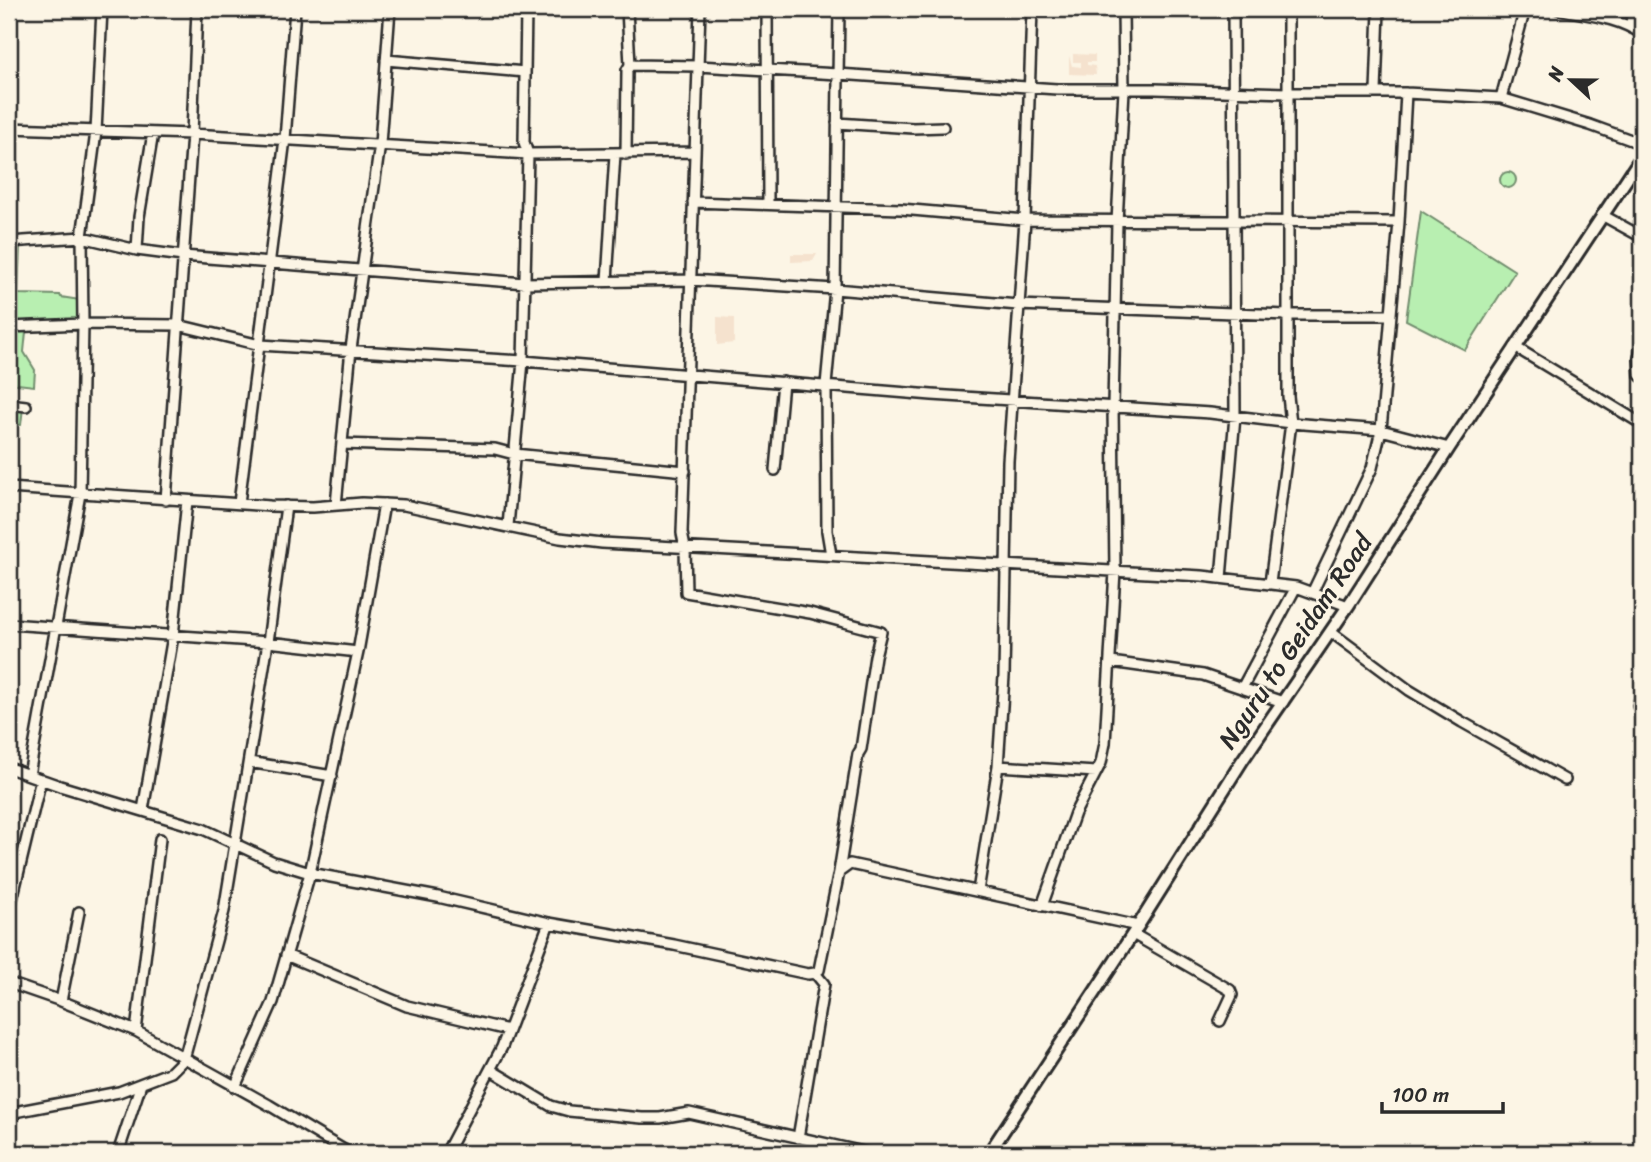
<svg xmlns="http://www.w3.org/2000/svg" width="1651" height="1162" font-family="Sriracha,sans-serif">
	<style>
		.built { fill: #f5e2ce }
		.green { fill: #b8efb1; stroke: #728d6e; stroke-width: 2 }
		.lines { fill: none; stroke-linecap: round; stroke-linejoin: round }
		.minor-casing { stroke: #2b2b2b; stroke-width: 14 }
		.major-casing { stroke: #2b2b2b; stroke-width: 16 }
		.minor { stroke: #fcf5e5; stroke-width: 9 }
		.major { stroke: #fcf5e5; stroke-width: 10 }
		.labels { text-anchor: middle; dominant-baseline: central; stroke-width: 5; stroke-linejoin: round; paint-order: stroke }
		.street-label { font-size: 26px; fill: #2b2b2b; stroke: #fcf5e5 }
	</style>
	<rect width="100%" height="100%" fill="#fcf5e5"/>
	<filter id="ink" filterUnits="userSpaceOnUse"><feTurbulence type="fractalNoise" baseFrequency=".0143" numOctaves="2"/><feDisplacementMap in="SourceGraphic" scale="14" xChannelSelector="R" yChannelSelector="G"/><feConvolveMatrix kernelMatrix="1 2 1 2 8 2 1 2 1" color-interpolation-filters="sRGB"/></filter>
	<g filter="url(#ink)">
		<!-- built -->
		<path class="built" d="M1073 54 1095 55V62H1087V65L1095 66 1096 75 1069 74V56L1072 66 1081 67V62H1073Z
			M791 254H817L813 261 791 262Z
			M717 317 734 318V343L717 345Z"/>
		<!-- green -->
		<path class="green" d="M1500 180a8 8 0 1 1 16 0a8 8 0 1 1-16 0Z
			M1421 211 1515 271 1465 350 1406 320Z
			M9 244H20L18 294 60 295 61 297 80 300 81 321 9 325Z
			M9 330 26 332 24 352 35 370 34 386 9 383Z
			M9 407H23L21 425 9 424Z"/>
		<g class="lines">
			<!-- minor casing -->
			<g class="minor-casing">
				<path id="minor" d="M700 9 682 533 685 548 686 592 810 613 881 632 875 656 861 749 858 754 839 872
					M767 9 768 204
					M1558 9C1587 15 1618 17 1642 34
					M1630 26 1634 9
					M386 60 525 72
					M630 65 698 66 838 74 1057 89H1155L1287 93H1406L1501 98 1590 125 1642 144
					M1376 92 1379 9
					M1501 98 1525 9
					M837 123 913 128 943 127
					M9 128 192 134 528 154 695 152
					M626 154 627 70 630 65 627 9
					M1633 171 1642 175
					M693 202 901 209 1025 220 1399 222
					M1602 215 1642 237
					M9 242 82 237 137 250 183 256 525 283 691 280 835 289 1018 305 1287 315H1391
					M137 250 139 217 153 133
					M607 281 615 154
					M9 327 83 324 178 325 260 345 523 361 932 395 1210 413 1291 423 1381 430 1449 448
					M1642 344 1639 358 1640 375 1642 377
					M1515 347 1642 424
					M9 404 26 406
					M342 444 495 449 514 454 685 471
					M775 470 783 382
					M9 488 270 506 313 507 362 503 404 505 560 538 602 543 1202 576 1296 587 1348 606
					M166 500 192 134 197 9
					M239 503 285 139 295 9
					M336 505 351 349 380 144 390 9
					M508 526 523 361 528 154 524 142 526 9
					M831 555 827 531 826 385 835 289 839 9
					M1221 578 1235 416 1233 9
					M1270 583 1291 423 1288 396V9
					M1313 591 1372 468 1381 430 1399 222 1406 93
					M9 624 268 642 358 652
					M1331 632 1409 690 1462 722 1565 780
					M1111 662 1203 675 1283 702
					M1242 688 1296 587
					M1638 706 1642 691
					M249 762 332 776
					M998 766 1096 772
					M9 768 60 786 203 829 274 862 310 873 438 897 549 923 674 945 808 974 815 973
					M29 775 80 494 83 324 82 237 96 132 102 9
					M143 810 173 636 187 501
					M978 891 998 766 1004 676 1008 461 1025 220 1032 9
					M1042 906 1075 813 1101 763 1105 743 1115 571 1113 406 1117 222 1124 90 1123 9
					M9 912 41 779
					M1133 934 1230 990 1232 995 1220 1021
					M286 955 407 1006 508 1030
					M815 973 819 970 839 872 850 864 1138 926
					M9 983 61 1001 136 1031 269 1105 349 1153
					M61 1001 79 912
					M136 1031 160 839
					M491 1070 551 1106 569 1111 642 1118H660L689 1113 868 1153
					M235 1087 273 1002 310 873 358 652 384 504
					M9 1113 119 1092 171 1072 184 1059 224 911 268 642 286 506
					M9 1128 15 1112
					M798 1138 824 984 815 973
					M118 1153 141 1084
					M446 1153 502 1047 549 923"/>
			</g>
			<!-- major casing -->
			<g class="major-casing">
				<path id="major" d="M989 1153 1138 926 1242 761 1348 606 1449 448 1642 156"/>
			</g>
			<!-- minor -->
			<use href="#minor" class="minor"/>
			<!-- major -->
			<use href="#major" class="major"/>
		</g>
	</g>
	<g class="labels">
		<!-- street labels -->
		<g class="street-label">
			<text transform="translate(1295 641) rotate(-56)">Nguru to Geidam Road</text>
		</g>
	</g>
	<!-- margin -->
	<rect width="1651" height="1162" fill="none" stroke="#fcf5e5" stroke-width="35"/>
	<rect x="18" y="18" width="1616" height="1127" fill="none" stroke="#2b2b2b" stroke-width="2.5" filter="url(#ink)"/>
	<!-- north arrow -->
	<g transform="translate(1571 80) rotate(292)" stroke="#fcf5e5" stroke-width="5" paint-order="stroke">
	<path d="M0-5L12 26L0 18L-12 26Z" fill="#2b2b2b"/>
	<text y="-10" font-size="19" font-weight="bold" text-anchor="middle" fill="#2b2b2b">N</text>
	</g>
	<!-- scale -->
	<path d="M1382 1102v10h121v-10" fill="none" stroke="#2b2b2b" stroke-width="3.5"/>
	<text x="1392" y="1102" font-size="21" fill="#2b2b2b" stroke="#fcf5e5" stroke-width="5" paint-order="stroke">100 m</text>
</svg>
